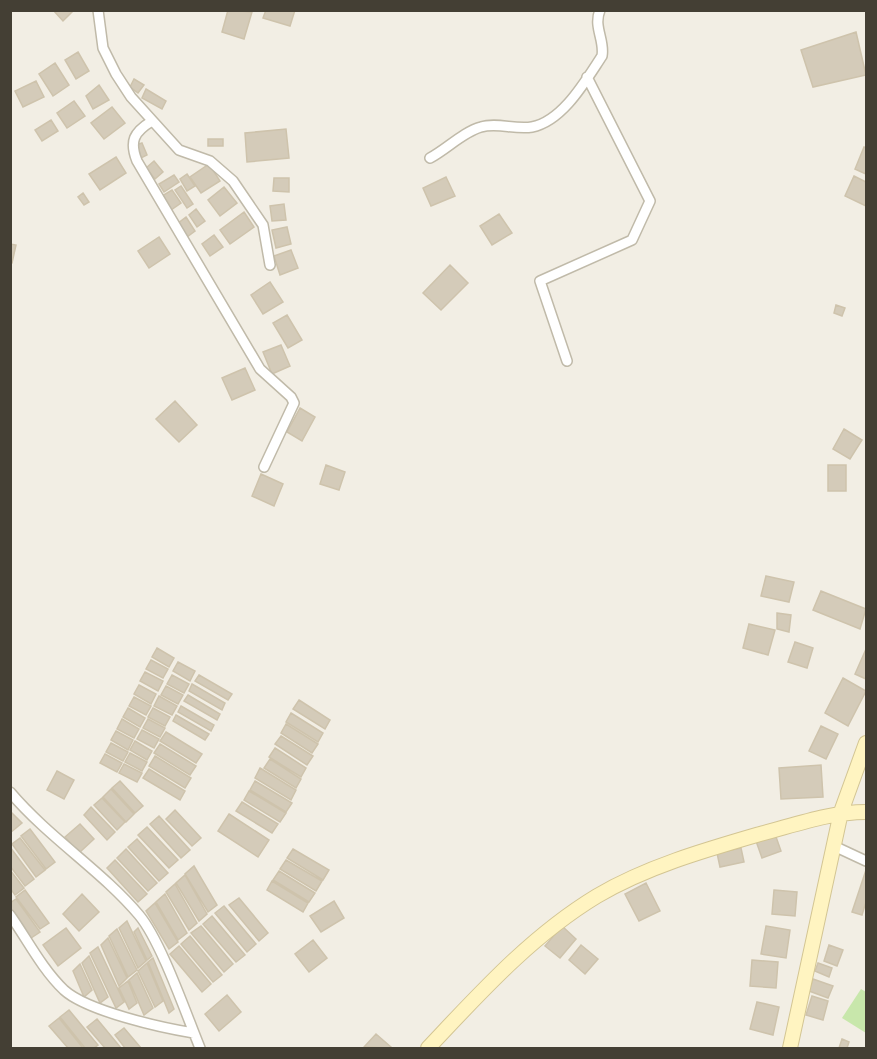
<svg xmlns="http://www.w3.org/2000/svg" width="877" height="1059" font-family="'Noto Sans',sans-serif">
	<style>
		.green { fill: #c8e7ab }
		.building { fill: #d4cbb9; stroke: #cec3ac; stroke-width: 1.5 }
		.lines { fill: none; stroke-linecap: round; stroke-linejoin: round }
		.street-casing { stroke: #c0baa9; stroke-width: 12 }
		.secondary-casing { stroke: #d3c593; stroke-width: 16 }
		.street { stroke: #fff; stroke-width: 9 }
		.secondary { stroke: #fff4c1; stroke-width: 14 }
	</style>
	<rect width="100%" height="100%" fill="#f2eee4"/>
	<!-- green -->
	<path class="green" d="M861 989 866 992V1033L842 1018Z"/>
	<!-- building -->
	<path class="building" d="M53 10H74L63 21Z
		M228 10 252 12 244 39 222 32Z
		M266 10H295L290 26 263 18Z
		M856 32 866 75 813 87 801 50Z
		M78 52 89 71 76 79 65 60Z
		M55 63 69 85 53 96 39 74Z
		M134 79 144 85 138 93 130 87Z
		M36 81 44 97 23 107 15 91Z
		M99 85 109 100 93 109 86 96Z
		M146 89 166 101 162 109 142 98Z
		M74 101 85 116 67 128 57 113Z
		M112 107 125 123 104 139 91 123Z
		M51 120 58 131 42 141 35 130Z
		M286 129 289 158 247 162 245 133Z
		M208 139H223V146H208Z
		M142 143 147 155 141 158 136 145Z
		M864 147 866 148V174L855 169Z
		M116 157 126 173 100 190 89 174Z
		M154 161 163 172 155 179 146 168Z
		M209 164 220 181 201 193 190 177Z
		M187 174 195 186 187 191 180 179Z
		M174 175 179 182 164 192 159 184Z
		M854 176 866 182V206L845 196Z
		M446 177 455 196 431 206 423 188Z
		M274 178H289V192L273 191Z
		M181 186 193 204 187 208 175 190Z
		M224 187 237 203 220 216 208 200Z
		M172 190 181 203 171 210 162 196Z
		M83 193 89 202 84 205 78 197Z
		M284 204 286 220 272 221 270 206Z
		M196 209 205 221 197 227 189 215Z
		M244 212 254 227 230 244 220 230Z
		M499 214 512 233 492 245 480 226Z
		M186 217 195 231 187 237 177 224Z
		M287 227 291 244 276 248 272 230Z
		M214 235 223 247 210 256 202 244Z
		M159 237 170 254 149 268 138 251Z
		M10 244 16 245 12 263H10Z
		M291 250 298 268 280 275 274 256Z
		M450 265 468 283 441 310 423 293Z
		M270 282 283 302 263 314 251 295Z
		M836 305 845 308 842 316 834 313Z
		M287 315 302 340 288 348 273 323Z
		M281 345 290 366 272 374 263 352Z
		M245 368 255 390 232 400 222 378Z
		M175 401 197 425 179 442 156 419Z
		M300 408 315 417 302 441 287 432Z
		M844 429 862 440 850 459 833 449Z
		M326 465 345 472 339 490 320 484Z
		M828 465H846V491H828Z
		M261 474 283 484 274 506 252 496Z
		M766 576 794 582 789 602 761 596Z
		M821 591 866 609 860 629 813 610Z
		M777 613 791 615 789 632 777 629Z
		M749 624 775 630 768 655 743 648Z
		M795 642 813 648 807 668 788 662Z
		M157 648 174 658 169 667 152 657Z
		M866 649V679L855 674Z
		M151 660 168 669 163 678 146 669Z
		M178 662 195 671 190 681 173 671Z
		M145 672 163 681 158 691 140 681Z
		M172 675 189 684 184 693 167 684Z
		M199 675 232 694 228 700 195 681Z
		M843 678 866 691 848 726 825 713Z
		M192 684 225 703 222 710 189 691Z
		M139 685 156 694 151 704 134 694Z
		M166 686 183 695 178 704 161 695Z
		M188 695 220 714 217 720 184 701Z
		M159 696 177 706 172 715 154 706Z
		M134 697 151 706 146 715 129 706Z
		M299 700 330 720 325 729 293 709Z
		M181 706 214 725 211 731 178 712Z
		M128 708 145 718 140 727 123 717Z
		M153 708 170 717 165 726 148 717Z
		M291 713 323 733 318 742 286 722Z
		M176 715 209 734 205 740 173 721Z
		M122 719 139 729 134 738 117 729Z
		M148 719 165 728 160 737 143 728Z
		M286 724 318 744 312 753 281 733Z
		M821 726 838 734 826 759 809 751Z
		M142 730 159 739 154 748 137 739Z
		M116 731 133 740 128 750 111 740Z
		M166 732 202 754 196 763 160 741Z
		M281 736 313 756 307 765 275 744Z
		M135 741 152 751 147 760 130 750Z
		M111 743 128 752 123 761 106 752Z
		M160 744 196 766 190 775 154 753Z
		M275 748 306 768 301 777 269 757Z
		M130 753 147 762 142 771 125 762Z
		M105 754 122 763 117 772 100 763Z
		M155 756 191 778 185 788 149 766Z
		M270 759 301 779 296 788 264 768Z
		M124 764 142 773 137 782 119 773Z
		M821 765 823 797 781 799 779 768Z
		M260 768 296 790 291 800 255 778Z
		M149 769 185 791 180 800 143 778Z
		M57 771 74 780 64 799 47 790Z
		M120 781 143 806 135 813 112 788Z
		M255 781 292 803 286 812 250 790Z
		M111 789 134 814 126 822 103 797Z
		M249 791 286 813 280 822 244 800Z
		M102 798 125 822 117 830 94 805Z
		M242 802 278 824 272 833 236 811Z
		M91 807 115 832 107 840 84 815Z
		M175 810 201 838 192 846 166 819Z
		M10 811 22 823 10 833Z
		M229 814 269 840 258 857 218 831Z
		M159 816 190 850 181 858 150 824Z
		M80 824 94 839 79 853 65 837Z
		M147 827 178 860 169 868 138 835Z
		M30 829 55 862 46 869 21 836Z
		M775 834 781 851 762 858 756 841Z
		M20 838 45 870 36 877 12 844Z
		M137 839 168 873 159 881 128 847Z
		M10 847 34 879 25 886 10 866Z
		M741 848 744 862 720 867 717 853Z
		M126 849 157 883 148 891 117 858Z
		M293 849 329 870 323 880 287 858Z
		M115 860 147 894 138 902 107 868Z
		M286 860 322 881 316 891 280 869Z
		M194 866 217 905 208 912 185 874Z
		M10 870 24 888 15 895 10 888Z
		M866 870V902L862 915 852 912Z
		M279 871 315 893 309 902 273 880Z
		M185 875 207 914 199 921 176 883Z
		M272 881 308 903 303 912 267 890Z
		M646 883 660 911 639 921 625 894Z
		M175 884 197 923 189 930 166 892Z
		M25 890 49 923 40 929 16 897Z
		M774 890 797 892 795 916 772 914Z
		M82 894 99 912 79 931 63 914Z
		M165 894 187 933 178 940 156 902Z
		M239 898 268 933 259 941 229 905Z
		M16 899 40 932 31 938 10 910V903Z
		M334 901 344 918 321 932 310 916Z
		M155 903 178 942 169 949 146 911Z
		M224 906 256 944 247 952 215 913Z
		M212 916 245 955 236 962 203 924Z
		M127 921 146 961 138 968 119 928Z
		M201 926 233 964 224 972 191 933Z
		M562 926 576 939 560 958 545 946Z
		M766 926 790 930 786 958 761 954Z
		M66 928 81 948 58 966 43 945Z
		M138 928 152 956 147 960 134 932Z
		M117 929 137 970 128 977 109 936Z
		M190 936 222 975 213 982 181 944Z
		M108 938 127 978 119 986 101 945Z
		M313 940 327 958 309 972 295 954Z
		M581 945 598 959 585 974 569 960Z
		M829 945 843 950 837 966 824 961Z
		M179 946 211 984 202 992 170 954Z
		M98 947 124 1002 116 1008 90 953Z
		M89 956 108 997 100 1003 82 963Z
		M153 958 174 1009 169 1013 148 962Z
		M752 960 778 962 776 988 750 986Z
		M147 963 163 1001 155 1007 138 971Z
		M818 963 832 968 829 977 815 971Z
		M80 964 92 990 84 997 73 971Z
		M137 973 153 1008 144 1015 129 980Z
		M813 979 833 986 828 998 809 991Z
		M128 981 137 1003 129 1009 119 988Z
		M227 995 241 1012 219 1031 205 1014Z
		M812 996 828 1001 823 1020 806 1015Z
		M757 1002 779 1007 773 1035 750 1029Z
		M69 1010 98 1045 94 1048H85L60 1017Z
		M59 1018 83 1048H68L49 1026Z
		M97 1019 121 1048H105L87 1027Z
		M124 1028 141 1048H125L115 1035Z
		M376 1034 392 1048 364 1047Z
		M842 1039 849 1042 847 1048H839Z"/>
	<g class="lines">
		<!-- street casing -->
		<g class="street-casing">
			<path id="street" d="M98 10 103 48 116 74 131 97 179 150 210 161 233 181 263 225 270 265
				M152 121C134 132 129 141 137 161L260 369 291 397 294 403 264 467
				M430 158C447 149 463 132 481 127 497 122 515 130 532 127 563 121 586 80 602 56 605 40 593 27 600 10
				M567 361 540 281 632 240 650 201 587 77
				M10 792C49 838 102 871 139 915 161 941 186 1014 200 1048
				M836 847 866 861
				M10 915C27 939 42 969 64 990 87 1011 162 1028 194 1033"/>
		</g>
		<!-- secondary casing -->
		<g class="secondary-casing">
			<path id="secondary" d="M428 1048C480 993 531 936 597 896 646 867 705 850 760 834 795 825 830 812 866 812
				M790 1048 841 812 866 743"/>
		</g>
		<!-- street -->
		<use href="#street" class="street"/>
		<!-- secondary -->
		<use href="#secondary" class="secondary"/>
	</g>
	<!-- border -->
	<rect width="877" height="1059" fill="none" stroke="#443f34" stroke-width="24"/>
</svg>
